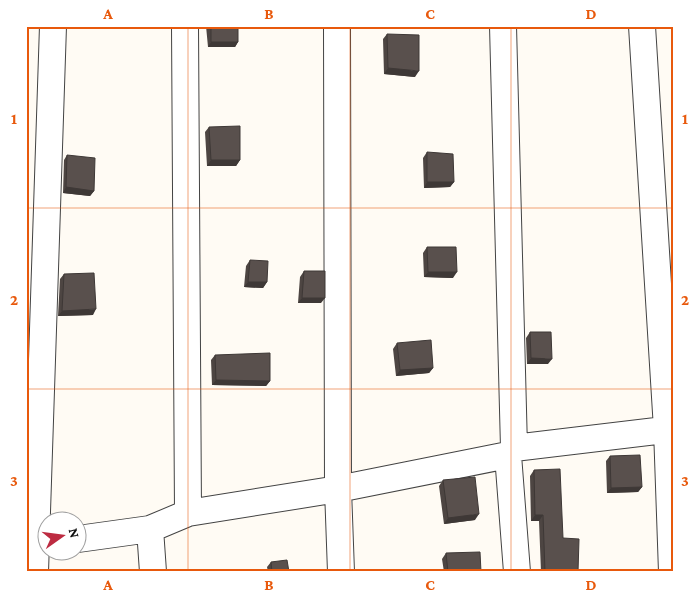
<svg xmlns="http://www.w3.org/2000/svg" width="699" height="598" font-family="'Crimson Pro',serif">
	<style>
		.lines { fill: none; stroke-linecap: round; stroke-linejoin: round }
		.minor-casing { stroke: #434343; stroke-width: 28 }
		.minor { stroke: #fff; stroke-width: 26 }
		.wall { fill: #4d4542 }
		.shaded-wall { fill: #3e3836 }
		.building { fill: #59504d; stroke: #3e3836 }
		.grid { fill: none; stroke: #e8590c; stroke-width: 1; stroke-opacity: 0.55 }
		.neatline { fill: none; stroke: #e8590c; stroke-width: 2 }
		.grid-label { font-size: 16px; text-anchor: middle; font-weight: bold; fill: #e8590c }
	</style>
	<rect width="100%" height="100%" fill="#fffbf4"/>
	<g class="lines">
		<!-- minor casing -->
		<g class="minor-casing">
			<path id="minor" d="M185 26 188 513
				M337 26 338 489 341 572
				M503 26 514 448
				M642 26 667 429 672 572
				M508 455 517 572
				M150 529 153 572
				M78 539 150 529 188 513 338 489 508 455 514 448 673 429
				M35 572 53 26"/>
		</g>
		<!-- minor -->
		<use href="#minor" class="minor"/>
	</g>
	<!-- wall -->
	<path class="wall" d="M206 26H238V42L235 47H208Z
		M387 34 415 77 384 74 383 39Z
		M209 127 240 160 236 166H207L205 132Z
		M427 152 454 182 450 187 424 188 423 158Z
		M67 155 94 191 90 196 63 193 64 160Z
		M427 247 453 278 424 277 423 253Z
		M250 260 267 282 263 288 244 287 246 266Z
		M304 271 321 303H298L300 277Z
		M64 274 93 315 58 316 60 279Z
		M530 332 548 364H527L526 338Z
		M397 343 433 368 429 373 396 376 393 349Z
		M215 355 270 381 266 386 212 385 211 360Z
		M610 456 642 487 638 492 607 493 606 461Z
		M534 470 563 538 578 572H541L539 521H531L530 476Z
		M443 480 475 520 444 524 439 486Z
		M446 553 481 572H444L442 559Z
		M271 562 289 572H268L267 567Z"/>
	<!-- shaded-wall -->
	<path class="shaded-wall" d="M211 42H238L235 47H208Z
		M388 68 419 71 415 77 384 74Z
		M211 160H240L236 166H207Z
		M427 182H454L450 187 424 188Z
		M66 187 94 191 90 196 63 193Z
		M428 272H457L453 278 424 277Z
		M248 282H267L263 288 244 287Z
		M302 298H325L321 303H298Z
		M96 309 93 315 58 316 62 311Z
		M531 358 552 359 548 364H527Z
		M433 368 429 373 396 376 400 370Z
		M216 380 270 381 266 386 212 385Z
		M642 487 638 492 607 493 611 488Z
		M479 514 475 520 444 524 448 518Z
		M535 515H543L539 521H531Z"/>
	<!-- building -->
	<path class="building" d="M211 26H238V42H211Z
		M387 34 419 35V71L388 68Z
		M240 126V160H211L209 127Z
		M427 152 453 154 454 182H427Z
		M67 155 95 158 94 191 66 187Z
		M427 247H456L457 272H428Z
		M250 260 268 261 267 282H248Z
		M304 271H325V298H302Z
		M94 273 96 309 62 311 64 274Z
		M530 332H551L552 359 531 358Z
		M431 340 433 368 400 370 397 343Z
		M270 353V381L216 380 215 355Z
		M640 455 642 487 611 488 610 456Z
		M560 469 563 538 579 539 578 572H545L543 515H535L534 470Z
		M475 477 479 514 448 518 443 480Z
		M480 552 481 572H448L446 553Z
		M287 560 289 572H272L271 562Z"/>
	<!-- grid -->
	<path class="grid" d="M188 26V572M350 26V572M511 26V572M26 208H673M26 389H673"/>
	<!-- border -->
	<rect width="699" height="598" fill="none" stroke="#ffffff" stroke-width="55"/>
	<!-- north arrow -->
	<g transform="translate(62 536) rotate(76)"><circle r="24" fill="#ffffff" stroke="#9f9f9f"/>
	<path d="M0-4L9 19L0 12L-9 19Z" fill="#bd2b41"/>
	<text y="-8" font-size="14" font-weight="bold" text-anchor="middle" fill="#101010">N</text>
	</g>
	<rect x="28" y="28" width="644" height="542" class="neatline"/>
	<g class="grid-label">
		<text x="108" y="19">A</text>
		<text x="269" y="19">B</text>
		<text x="430" y="19">C</text>
		<text x="591" y="19">D</text>
		<text x="14" y="124">1</text>
		<text x="685" y="124">1</text>
		<text x="14" y="305">2</text>
		<text x="685" y="305">2</text>
		<text x="14" y="486">3</text>
		<text x="685" y="486">3</text>
		<text x="108" y="590">A</text>
		<text x="269" y="590">B</text>
		<text x="430" y="590">C</text>
		<text x="591" y="590">D</text>
	</g>
</svg>
